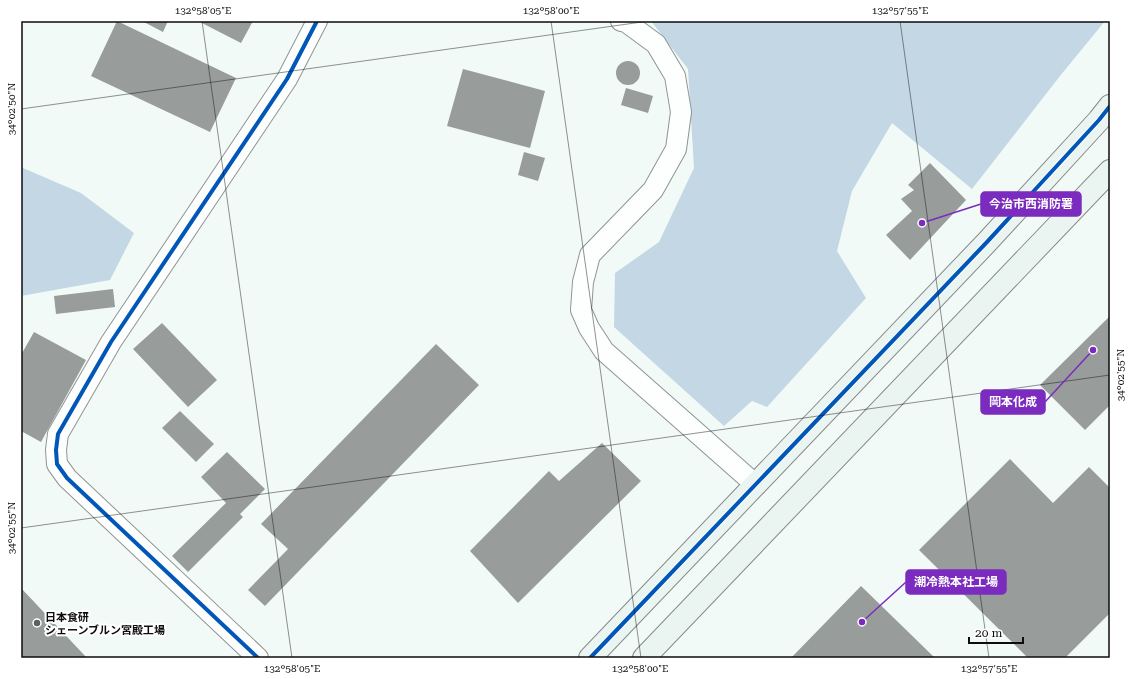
<svg xmlns="http://www.w3.org/2000/svg" width="1131" height="679" font-family="'Roboto Serif','Noto Sans JP',serif">
	<style>
		.forest { fill: #c3d8e4 }
		.building { fill: #989d9b }
		.lines { fill: none; stroke-linecap: round; stroke-linejoin: round }
		.street-casing { stroke: #909492; stroke-width: 22 }
		.secondary-casing { stroke: #878a89; stroke-width: 24 }
		.street { stroke: #fdfefe; stroke-width: 20 }
		.secondary { stroke: #eaf4f1; stroke-width: 22 }
		.cycleway-casing { stroke: #fff; stroke-width: 6 }
		.cycleway { stroke: #0057b8; stroke-width: 4 }
		.ticks { fill: none; stroke: #0d0d0d; stroke-width: 1; stroke-opacity: 0.45 }
		.poi-dot { fill: #5d605f; stroke: #fff; stroke-width: 1.5 }
		.labels { text-anchor: middle; dominant-baseline: central; stroke-width: 4; stroke-linejoin: round; paint-order: stroke }
		.poi-label { font-size: 11px; font-weight: bold; fill: #0d0d0d; stroke: #fff; text-anchor: start }
		.leader { fill: none; stroke: #7b2cbf; stroke-width: 1.5 }
		.callout-dot { fill: #7b2cbf; stroke: #fff; stroke-width: 1.5 }
		.callout { fill: #7b2cbf; stroke: #7b2cbf; stroke-width: 1.5 }
		.callout-label { font-size: 12px; text-anchor: middle; font-weight: bold; fill: #fff }
		.neatline { fill: none; stroke: #0d0d0d; stroke-width: 1.5 }
		.ticks-label { font-size: 10px; text-anchor: middle; fill: #0d0d0d }
	</style>
	<rect width="100%" height="100%" fill="#f2faf7"/>
	<!-- forest -->
	<path class="forest" d="M651 21H1105L1060 76 972 189 892 123 852 191 837 251 866 298 767 407 752 401 724 426 614 327 615 273 659 242 694 168 688 69Z
		M21 166 23 168 81 193 134 233 110 280 21 296Z"/>
	<!-- building -->
	<path class="building" d="M117 21 236 78 210 132 91 76Z
		M142 21H168L163 32Z
		M198 21H253L241 43Z
		M616 73a12 12 0 1 1 24 0a12 12 0 1 1-24 0Z
		M463 69 545 91 530 148 447 126Z
		M626 88 653 96 648 113 621 105Z
		M524 152 545 158 538 181 518 175Z
		M930 163 966 200 910 260 886 235 912 211 901 199 914 190 908 185Z
		M113 289 115 307 56 314 54 296Z
		M1110 316V405L1085 430 1040 385Z
		M162 323 217 380 188 407 133 349Z
		M34 332 86 360 41 442 21 431V355Z
		M436 344 479 385 265 606 248 590 288 549 261 524Z
		M180 411 214 444 196 462 162 428Z
		M602 443 641 481 518 603 470 551 549 471 559 481Z
		M227 452 265 489 240 514 243 517 188 572 172 556 226 503 201 477Z
		M1010 459 1053 503 1089 467 1110 488V613L1065 658H1028L919 550Z
		M861 586 935 658H791Z
		M21 588 87 658H21Z"/>
	<g class="lines">
		<!-- street casing -->
		<g class="street-casing">
			<path id="street" d="M621 21 626 22 656 44 675 76 681 112 676 149 653 190 590 255 583 282 581 310 589 328 604 351 756 485
				M258 658 67 478 57 464 56 450 58 434 111 342 287 79 317 21"/>
		</g>
		<!-- secondary casing -->
		<g class="secondary-casing">
			<path id="secondary" d="M590 658 987 242 1099 120 1110 106
				M644 658 1110 171"/>
		</g>
		<!-- street -->
		<use href="#street" class="street"/>
		<!-- secondary -->
		<use href="#secondary" class="secondary"/>
		<!-- cycleway casing -->
		<g class="cycleway-casing">
			<path id="cycleway" d="M258 658 67 478 57 464 56 450 58 434 111 342 287 79 317 21
				M590 658 987 242 1099 120 1110 106"/>
		</g>
		<!-- cycleway -->
		<use href="#cycleway" class="cycleway"/>
	</g>
	<!-- ticks -->
	<path class="ticks" d="M202 21 292 658M551 21 641 658M900 21 989 658M21 109 649 21M21 528 1110 375"/>
	<!-- markers -->
	<circle class="poi-dot" cx="37" cy="623" r="4"/>
	<g class="labels">
		<!-- poi labels -->
		<g class="poi-label">
			<text x="45" y="617">日本食研<tspan x="45" dy="13">シェーンブルン宮殿工場</tspan></text>
		</g>
	</g>
	<!-- callouts -->
	<path class="leader" d="M922 223L981 204M1093 350L1045 402M862 622L906 582"/>
	<g class="callout-dot">
		<circle cx="922" cy="223" r="4"/>
		<circle cx="1093" cy="350" r="4"/>
		<circle cx="862" cy="622" r="4"/>
	</g>
	<g class="callout">
		<rect x="981" y="192" width="100" height="24" rx="4"/>
		<rect x="981" y="390" width="64" height="24" rx="4"/>
		<rect x="906" y="570" width="100" height="24" rx="4"/>
	</g>
	<g class="callout-label">
		<text x="1031" y="208">今治市西消防署</text>
		<text x="1013" y="406">岡本化成</text>
		<text x="956" y="586">潮冷熱本社工場</text>
	</g>
	<!-- border -->
	<rect width="1131" height="679" fill="none" stroke="#ffffff" stroke-width="44"/>
	<!-- scale -->
	<path d="M969 637v6h54v-6" fill="none" stroke="#0d0d0d" stroke-width="2"/>
	<text x="975" y="637" font-size="12" fill="#0d0d0d" stroke="#ffffff" stroke-width="3" paint-order="stroke">20 m</text>
	<rect x="22" y="22" width="1087" height="635" class="neatline"/>
	<g class="ticks-label">
		<text x="203" y="14">132°58'05"E</text>
		<text x="551" y="14">132°58'00"E</text>
		<text x="900" y="14">132°57'55"E</text>
		<text transform="translate(11 109) rotate(-90)" y="4">34°02'50"N</text>
		<text transform="translate(1120 375) rotate(-90)" y="4">34°02'55"N</text>
		<text transform="translate(11 528) rotate(-90)" y="4">34°02'55"N</text>
		<text x="292" y="672">132°58'05"E</text>
		<text x="640" y="672">132°58'00"E</text>
		<text x="989" y="672">132°57'55"E</text>
	</g>
</svg>
